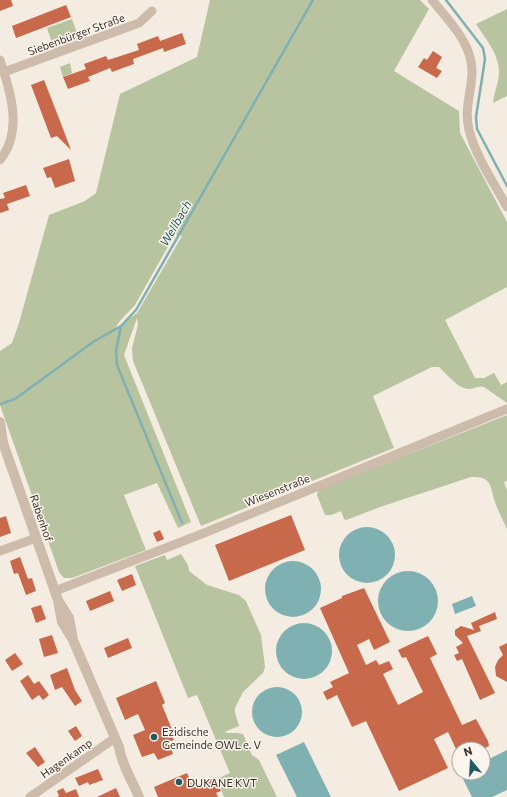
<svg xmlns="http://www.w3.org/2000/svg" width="507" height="797" font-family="Commissioner,sans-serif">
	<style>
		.green { fill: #b8c4a0; fill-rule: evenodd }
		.water { fill: #7fb0b2 }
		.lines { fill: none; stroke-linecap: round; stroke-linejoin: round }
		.stream { stroke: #7fb0b2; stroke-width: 2.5 }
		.building { fill: #c8694b }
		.minor { stroke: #cdbbac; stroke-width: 9 }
		.tertiary { stroke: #cdbbac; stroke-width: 10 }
		.poi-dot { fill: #1f5a5e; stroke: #fbf5ee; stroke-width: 1.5 }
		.labels { text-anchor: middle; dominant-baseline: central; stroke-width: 3; stroke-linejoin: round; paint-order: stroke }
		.street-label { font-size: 11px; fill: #3b302b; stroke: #fbf5ee }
		.poi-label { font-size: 11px; fill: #3b302b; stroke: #fbf5ee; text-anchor: start }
		.water-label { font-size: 12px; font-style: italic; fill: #1f5a5e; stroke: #fbf5ee }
	</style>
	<rect width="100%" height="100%" fill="#f4ebe1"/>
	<!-- green -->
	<path class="green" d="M210 0H420L429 9 394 71 459 111 460 133 507 222V287L445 320 475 378H484L494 373 501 385 507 382V403L484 387C478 385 474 389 468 389 457 388 447 374 439 367H432L373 396 394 448 201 526 133 361 132 348 138 325 137 318 124 355 191 522 178 528 157 483 124 495 146 550 72 578H64L59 572 0 405V351L12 343 19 323 49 215 85 201 96 193 120 94 197 57ZM175 234 182 236 137 313 115 329 119 322 135 305Z
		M507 9V96L493 103C494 92 499 82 499 72 499 54 485 38 476 24Z
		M72 19 79 39 54 49 47 28Z
		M70 63 72 73 63 77 60 67Z
		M507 415V481L504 482 507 490V529C503 520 498 511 495 502 490 487 493 476 471 477L383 506 346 520 344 519 341 511 331 515H325L317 495 318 490Z
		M181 554 188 565 189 571 207 585 239 595 246 601 261 635 265 667 263 673 243 692 235 708V713L239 726 224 732C231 734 236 732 243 734L252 755 259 760 277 797H224L217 779 230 773 197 695 188 698 135 566 165 555 167 560Z"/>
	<!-- water -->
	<path class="water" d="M339 555a28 28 0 1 1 56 0a28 28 0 1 1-56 0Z
		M265 589a28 28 0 1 1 56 0a28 28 0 1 1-56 0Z
		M378 601a30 30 0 1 1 60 0a30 30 0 1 1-60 0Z
		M472 596 476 606 455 614 452 604Z
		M276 651a28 28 0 1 1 56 0a28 28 0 1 1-56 0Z
		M252 712a25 25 0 1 1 50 0a25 25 0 1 1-50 0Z
		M304 742 331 797H297L276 755Z
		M507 750V790L492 797H472L462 777 459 776 460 773H483V762Z"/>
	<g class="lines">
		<!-- stream -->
		<path class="stream" d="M446 0 483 48 485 59 476 117 477 129 507 186
			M121 326 116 351 117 365 182 523
			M0 404 15 399 93 342 121 326 136 310 313 0"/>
	</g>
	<!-- building -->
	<path class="building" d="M0 0H11L13 6 0 11Z
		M66 5 71 17 16 38 12 26Z
		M182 33 186 44 164 52 163 48 133 59 134 64 112 72 110 68 88 77 90 81 68 89 63 77 86 69 84 64 106 56 108 60 139 50 137 44 158 36 160 41Z
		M433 51 442 57 436 68 442 71 437 78 418 67 424 58 427 60Z
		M44 80 60 121 71 150 57 136 51 138 31 85Z
		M69 159 75 181 55 188 51 177 47 178 43 168Z
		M26 185 30 196 7 204 9 210 0 213V199L5 198 3 193Z
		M291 515 305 550 229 581 215 545Z
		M6 516 11 533 0 537V518Z
		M160 530 164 539 157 542 153 533Z
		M20 557 28 579 32 578 36 591 26 595 18 573 14 574 10 561Z
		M132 574 136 585 122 591 117 580Z
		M364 588 390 642 374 650 369 639 357 645 366 665 376 660 379 665 389 661 393 669 383 674 398 705 423 692 406 657 402 658 398 650 428 636 437 654 430 658 462 725 476 719 488 741 489 746 483 749H456L448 732 434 739 448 768 399 791 366 721 352 727 337 695 327 700 323 692 333 687 330 682 349 673 320 608 342 598V596Z
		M110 591 114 601 90 611 86 601Z
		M41 605 46 619 36 623 31 608Z
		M495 612 497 619 479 626 481 631 467 636 495 693 480 700 462 659 457 661 454 655 459 653 456 647 463 643 455 635V630L461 626 474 630 471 623Z
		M52 635 58 653 44 657 39 639Z
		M128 638 132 648 108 658 104 648Z
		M507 643V682L496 676 495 667 498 660 503 655 499 647Z
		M15 653 23 664 12 671 5 660Z
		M67 668 75 690 82 701 75 706 62 687 55 690 50 675Z
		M28 675 34 684 39 681 49 695 43 700 39 695 32 700 20 681Z
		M156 681 165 703 162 705 173 732 171 733 174 740 168 742 173 754 158 760 154 753 142 757 133 735 145 730 138 714 125 720 116 698Z
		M76 726 82 736 75 741 68 731Z
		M35 747 45 762 38 767 26 753Z
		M98 769 103 780 89 785 88 782 79 786 75 778Z
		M187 773 193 787 215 777 221 791 216 793 218 797H158L154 787Z
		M63 788 66 793 76 789 79 797H57L59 796 57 791Z
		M116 788 120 797H97Z"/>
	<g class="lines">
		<!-- minor -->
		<path class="minor" d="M432 0C449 21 473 44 472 73 471 93 464 111 469 130 476 157 494 183 507 207
			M0 60C11 92 23 132 0 160
			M4 72 139 23 152 11
			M0 551 36 538
			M55 591 199 535 507 409
			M30 797 115 738"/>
		<!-- tertiary -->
		<path class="tertiary" d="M0 422 3 443 58 600 62 622 73 640
			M59 602 69 618 73 640 119 747C122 766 132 780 139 797"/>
	</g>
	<!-- markers -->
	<g class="poi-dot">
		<circle cx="154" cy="737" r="4"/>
		<circle cx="179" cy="782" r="4"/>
	</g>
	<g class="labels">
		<!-- street labels -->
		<g class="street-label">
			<text transform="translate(76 34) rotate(-20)">Siebenbürger Straße</text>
			<text transform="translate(277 490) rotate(-22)">Wiesenstraße</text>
			<text transform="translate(42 518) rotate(71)">Rabenhof</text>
			<text transform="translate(66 758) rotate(-35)">Hagenkamp</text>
		</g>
		<!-- poi labels -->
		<g class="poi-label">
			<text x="162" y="731">Ezidische<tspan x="162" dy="13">Gemeinde OWL e. V</tspan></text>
			<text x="187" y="782">DUKANE KVT</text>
		</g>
		<!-- water labels -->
		<g class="water-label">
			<text transform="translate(175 223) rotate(-60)">Wellbach</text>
		</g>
	</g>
	<!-- north arrow -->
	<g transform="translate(471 761) rotate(342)"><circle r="19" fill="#fbf5ee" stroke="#aea6a0"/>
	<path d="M0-3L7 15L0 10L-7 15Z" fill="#1f5a5e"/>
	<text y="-6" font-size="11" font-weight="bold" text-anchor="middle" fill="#3b302b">N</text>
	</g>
</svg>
